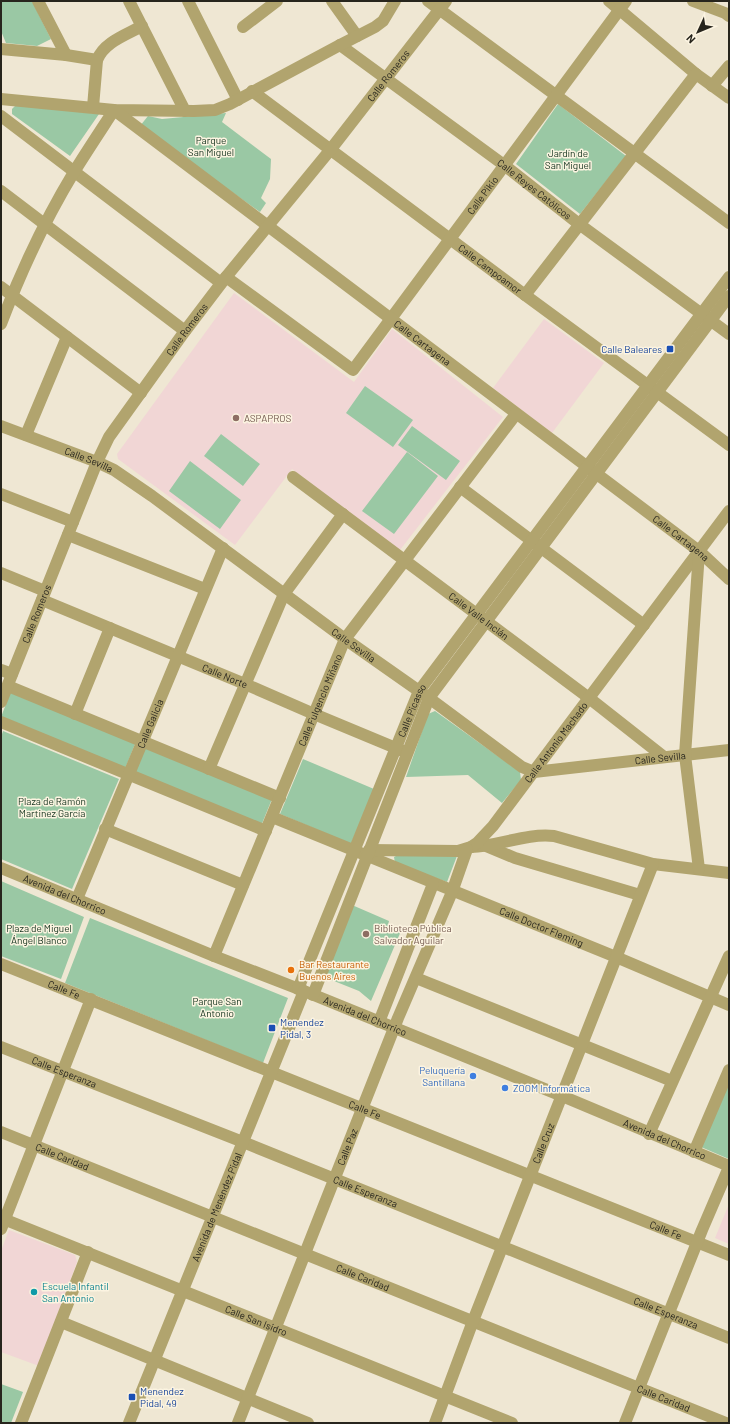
<svg xmlns="http://www.w3.org/2000/svg" width="730" height="1424" font-family="Barlow,sans-serif">
	<style>
		.industrial { fill: #f1d6d5 }
		.green { fill: #9ac8a4 }
		.lines { fill: none; stroke-linecap: round; stroke-linejoin: round }
		.minor { stroke: #b1a46e; stroke-width: 12 }
		.transit-dot { fill: #1a4fb4; stroke: #fcf4e1; stroke-width: 1.5 }
		.education-dot { fill: #8d6e63; stroke: #fcf4e1; stroke-width: 1.5 }
		.food-dot { fill: #e8710a; stroke: #fcf4e1; stroke-width: 1.5 }
		.shop-dot { fill: #3f7fe0; stroke: #fcf4e1; stroke-width: 1.5 }
		.culture-dot { fill: #0f9aa8; stroke: #fcf4e1; stroke-width: 1.5 }
		.labels { text-anchor: middle; dominant-baseline: central; stroke-width: 3; stroke-linejoin: round; paint-order: stroke }
		.street-label { font-size: 10px; fill: #27251d; stroke: #fcf4e1 }
		.park-label { font-size: 10px; fill: #13321d; stroke: #fcf4e1 }
		.transit-label { font-size: 10px; fill: #164399; stroke: #fcf4e1; text-anchor: start }
		.education-label { font-size: 10px; fill: #785e54; stroke: #fcf4e1; text-anchor: start }
		.food-label { font-size: 10px; fill: #c56008; stroke: #fcf4e1; text-anchor: start }
		.shop-label { font-size: 10px; fill: #366cbe; stroke: #fcf4e1; text-anchor: end }
		.culture-label { font-size: 10px; fill: #0d838f; stroke: #fcf4e1; text-anchor: start }
	</style>
	<rect width="100%" height="100%" fill="#efe7d3"/>
	<!-- industrial -->
	<path class="industrial" d="M234 293 354 382 392 329 503 417 400 550 292 469 235 545 118 459 117 454Z
		M544 319 604 363 552 433 493 388Z
		M729 1204V1244L715 1238Z
		M9 1230 75 1255 77 1262 39 1366 1 1352V1251Z"/>
	<!-- green -->
	<path class="green" d="M1 1H32L51 39 37 46 6 43 1 31Z
		M558 104 626 156 580 214 516 164Z
		M16 105 99 114 70 156 12 114V109Z
		M226 113 222 122 271 159 270 179 261 198 266 203 260 212 140 126 148 116 162 119Z
		M365 386 413 420 393 447 346 413Z
		M412 426 460 461 446 480 398 445Z
		M221 434 260 464 243 486 204 456Z
		M407 452 438 476 394 534 362 511Z
		M190 461 241 500 220 529 169 491Z
		M11 691 135 744 125 769 1 717Z
		M435 711 520 772 521 780 502 803 468 775 406 777 428 714Z
		M3 731 119 779 72 889 1 859V737Z
		M144 746 272 799 261 826 133 773Z
		M303 759 374 789 351 844 280 814Z
		M400 854 457 856 447 882 395 863 394 857Z
		M1 881 84 917 61 979 1 956Z
		M352 905 389 921 388 925 401 931 371 1001 359 991 324 977Z
		M90 918 288 998 263 1063 65 983Z
		M729 1083V1159L701 1147Z
		M1 1384 23 1392 11 1423H1Z"/>
	<g class="lines">
		<!-- minor -->
		<g class="minor">
			<path d="M38 1 66 55"/>
			<path d="M129 1 185 111"/>
			<path d="M188 1 238 100"/>
			<path d="M332 1 357 36"/>
			<path d="M428 1 729 223"/>
			<path d="M609 1 696 74 729 98"/>
			<path d="M693 1 725 13 729 16"/>
			<path d="M243 27 277 1"/>
			<path id="s1" d="M340 45 504 165 579 224 729 334"/>
			<path d="M1 49 66 55 97 60"/>
			<path d="M712 86 729 66"/>
			<path id="s2" d="M252 91 525 295 729 445"/>
			<path d="M1 99 114 110 194 111 215 110 230 104 340 45 375 27 383 21 395 1"/>
			<path d="M93 107 97 60C104 42 126 35 142 26"/>
			<path d="M1 116 221 283"/>
			<path d="M1 191 185 331"/>
			<path id="s3" d="M226 277 353 370 626 1"/>
			<path d="M1 287 141 393"/>
			<path d="M525 295 696 74"/>
			<path id="s4" d="M1 324C21 271 45 220 74 172 87 151 101 130 114 110L699 551 729 579"/>
			<path id="s5" d="M1 426 97 462 114 470 152 496 345 639 429 698 522 767 534 772 729 750"/>
			<path d="M26 435 67 337"/>
			<path id="s6" d="M293 477 589 698 664 757"/>
			<path d="M460 487 644 625"/>
			<path d="M1 494 73 522"/>
			<path d="M68 535 205 589"/>
			<path d="M1 573 45 591"/>
			<path id="s7" d="M42 600 245 684 314 714 403 751"/>
			<path d="M1 670 12 674"/>
			<path d="M8 686 280 798"/>
			<path id="s8" d="M1 702 97 462 109 437 185 331 226 277 331 149 446 1"/>
			<path d="M75 714 110 628"/>
			<path d="M1 722 266 831"/>
			<path d="M209 769 284 594 343 514"/>
			<path id="s9" d="M272 817 616 957 729 1005"/>
			<path d="M105 829 243 885"/>
			<path d="M486 846 515 858 640 895"/>
			<path d="M471 847C499 846 526 833 554 836L653 864 729 873"/>
			<path id="s10" d="M369 850 458 851 471 847 477 843 493 826 729 511"/>
			<path id="s11" d="M1 868 214 956 304 991 562 1096 729 1166"/>
			<path d="M699 869 685 755 699 552"/>
			<path id="s12" d="M77 899 223 548"/>
			<path id="s13" d="M214 956 345 639 516 414"/>
			<path id="s14" d="M1 964 729 1255"/>
			<path d="M416 978 672 1081"/>
			<path id="s15" d="M298 989 419 691 729 277"/>
			<path d="M313 995 429 698 729 296"/>
			<path d="M379 1022 433 884"/>
			<path id="s16" d="M1 1047 243 1142 729 1338"/>
			<path id="s17" d="M1 1132 726 1423"/>
			<path d="M649 1134 729 956"/>
			<path d="M694 1152 729 1070"/>
			<path id="s18" d="M1 1218 512 1423"/>
			<path d="M1 1229 91 999"/>
			<path d="M61 1322 308 1423"/>
			<path d="M21 1423 88 1252"/>
			<path id="s19" d="M129 1423 304 991"/>
			<path id="s20" d="M238 1423 398 1018 452 892 467 849"/>
			<path id="s21" d="M435 1423 473 1321 653 864"/>
			<path d="M625 1423 702 1230 729 1167"/>
		</g>
	</g>
	<!-- markers -->
	<g class="transit-dot">
		<rect x="666" y="345" width="8" height="8" rx="2"/>
		<rect x="268" y="1024" width="8" height="8" rx="2"/>
		<rect x="128" y="1393" width="8" height="8" rx="2"/>
	</g>
	<g class="education-dot">
		<circle cx="236" cy="418" r="4"/>
		<circle cx="366" cy="934" r="4"/>
	</g>
	<circle class="food-dot" cx="291" cy="970" r="4"/>
	<g class="shop-dot">
		<circle cx="473" cy="1076" r="4"/>
		<circle cx="505" cy="1088" r="4"/>
	</g>
	<circle class="culture-dot" cx="34" cy="1292" r="4"/>
	<g class="labels">
		<!-- street labels -->
		<g class="street-label">
			<text stroke="none"><textPath href="#s8" startOffset="743">Calle Romeros</textPath></text>
			<text stroke="none"><textPath href="#s1" startOffset="242">Calle Reyes Católicos</textPath></text>
			<text stroke="none"><textPath href="#s3" startOffset="375">Calle Pikio</textPath></text>
			<text stroke="none"><textPath href="#s2" startOffset="297">Calle Campoamor</textPath></text>
			<text stroke="none"><textPath href="#s8" startOffset="419">Calle Romeros</textPath></text>
			<text stroke="none"><textPath href="#s4" startOffset="629">Calle Cartagena</textPath></text>
			<text stroke="none"><textPath href="#s5" startOffset="94">Calle Sevilla</textPath></text>
			<text stroke="none"><textPath href="#s4" startOffset="953">Calle Cartagena</textPath></text>
			<text stroke="none"><textPath href="#s8" startOffset="95">Calle Romeros</textPath></text>
			<text stroke="none"><textPath href="#s6" startOffset="232">Calle Valle Inclán</textPath></text>
			<text stroke="none"><textPath href="#s5" startOffset="418">Calle Sevilla</textPath></text>
			<text stroke="none"><textPath href="#s7" startOffset="198">Calle Norte</textPath></text>
			<text stroke="none"><textPath href="#s13" startOffset="277">Calle Fulgencio Miñano</textPath></text>
			<text stroke="none"><textPath href="#s15" startOffset="301">Calle Picasso</textPath></text>
			<text stroke="none"><textPath href="#s12" startOffset="190">Calle Galicia</textPath></text>
			<text stroke="none"><textPath href="#s10" startOffset="238">Calle Antonio Machado</textPath></text>
			<text stroke="none"><textPath href="#s5" startOffset="766">Calle Sevilla</textPath></text>
			<text stroke="none"><textPath href="#s11" startOffset="69">Avenida del Chorrico</textPath></text>
			<text stroke="none"><textPath href="#s9" startOffset="291">Calle Doctor Fleming</textPath></text>
			<text stroke="none"><textPath href="#s14" startOffset="68">Calle Fe</textPath></text>
			<text stroke="none"><textPath href="#s11" startOffset="393">Avenida del Chorrico</textPath></text>
			<text stroke="none"><textPath href="#s16" startOffset="68">Calle Esperanza</textPath></text>
			<text stroke="none"><textPath href="#s14" startOffset="392">Calle Fe</textPath></text>
			<text stroke="none"><textPath href="#s11" startOffset="717">Avenida del Chorrico</textPath></text>
			<text stroke="none"><textPath href="#s21" startOffset="300">Calle Cruz</textPath></text>
			<text stroke="none"><textPath href="#s20" startOffset="297">Calle Paz</textPath></text>
			<text stroke="none"><textPath href="#s17" startOffset="66">Calle Caridad</textPath></text>
			<text stroke="none"><textPath href="#s16" startOffset="392">Calle Esperanza</textPath></text>
			<text stroke="none"><textPath href="#s19" startOffset="233">Avenida de Menéndez Pidal</textPath></text>
			<text stroke="none"><textPath href="#s14" startOffset="716">Calle Fe</textPath></text>
			<text stroke="none"><textPath href="#s17" startOffset="390">Calle Caridad</textPath></text>
			<text stroke="none"><textPath href="#s16" startOffset="716">Calle Esperanza</textPath></text>
			<text stroke="none"><textPath href="#s18" startOffset="275">Calle San Isidro</textPath></text>
			<text stroke="none"><textPath href="#s17" startOffset="714">Calle Caridad</textPath></text>
		</g>
		<!-- park labels -->
		<g class="park-label">
			<text x="211" y="140">Parque<tspan x="211" dy="12">San Miguel</tspan></text>
			<text x="568" y="153">Jardín de<tspan x="568" dy="12">San Miguel</tspan></text>
			<text x="52" y="801">Plaza de Ramón<tspan x="52" dy="12">Martinez García</tspan></text>
			<text x="39" y="928">Plaza de Miguel<tspan x="39" dy="12">Ángel Blanco</tspan></text>
			<text x="217" y="1001">Parque San<tspan x="217" dy="12">Antonio</tspan></text>
		</g>
		<!-- transit labels -->
		<g class="transit-label">
			<text x="662" y="349" text-anchor="end">Calle Baleares</text>
			<text x="280" y="1022">Menendez<tspan x="280" dy="12">Pidal, 3</tspan></text>
			<text x="140" y="1391">Menendez<tspan x="140" dy="12">Pidal, 49</tspan></text>
		</g>
		<!-- education labels -->
		<g class="education-label">
			<text x="244" y="418">ASPAPROS</text>
			<text x="374" y="928">Biblioteca Pública<tspan x="374" dy="12">Salvador Aguilar</tspan></text>
		</g>
		<!-- food labels -->
		<g class="food-label">
			<text x="299" y="964">Bar Restaurante<tspan x="299" dy="12">Buenos Aires</tspan></text>
		</g>
		<!-- shop labels -->
		<g class="shop-label">
			<text x="465" y="1070">Peluquería<tspan x="465" dy="12">Santillana</tspan></text>
			<text x="513" y="1088" text-anchor="start">ZOOM Informática</text>
		</g>
		<!-- culture labels -->
		<g class="culture-label">
			<text x="42" y="1286">Escuela Infantil<tspan x="42" dy="12">San Antonio</tspan></text>
		</g>
	</g>
	<!-- border -->
	<rect width="730" height="1424" fill="none" stroke="#27251d" stroke-width="4"/>
	<!-- north arrow -->
	<g transform="translate(698 32) rotate(226)" stroke="#fcf4e1" stroke-width="3" paint-order="stroke">
	<path d="M0-3L7 15L0 10L-7 15Z" fill="#27251d"/>
	<text y="-6" font-size="11" font-weight="bold" text-anchor="middle" fill="#27251d">N</text>
	</g>
</svg>
